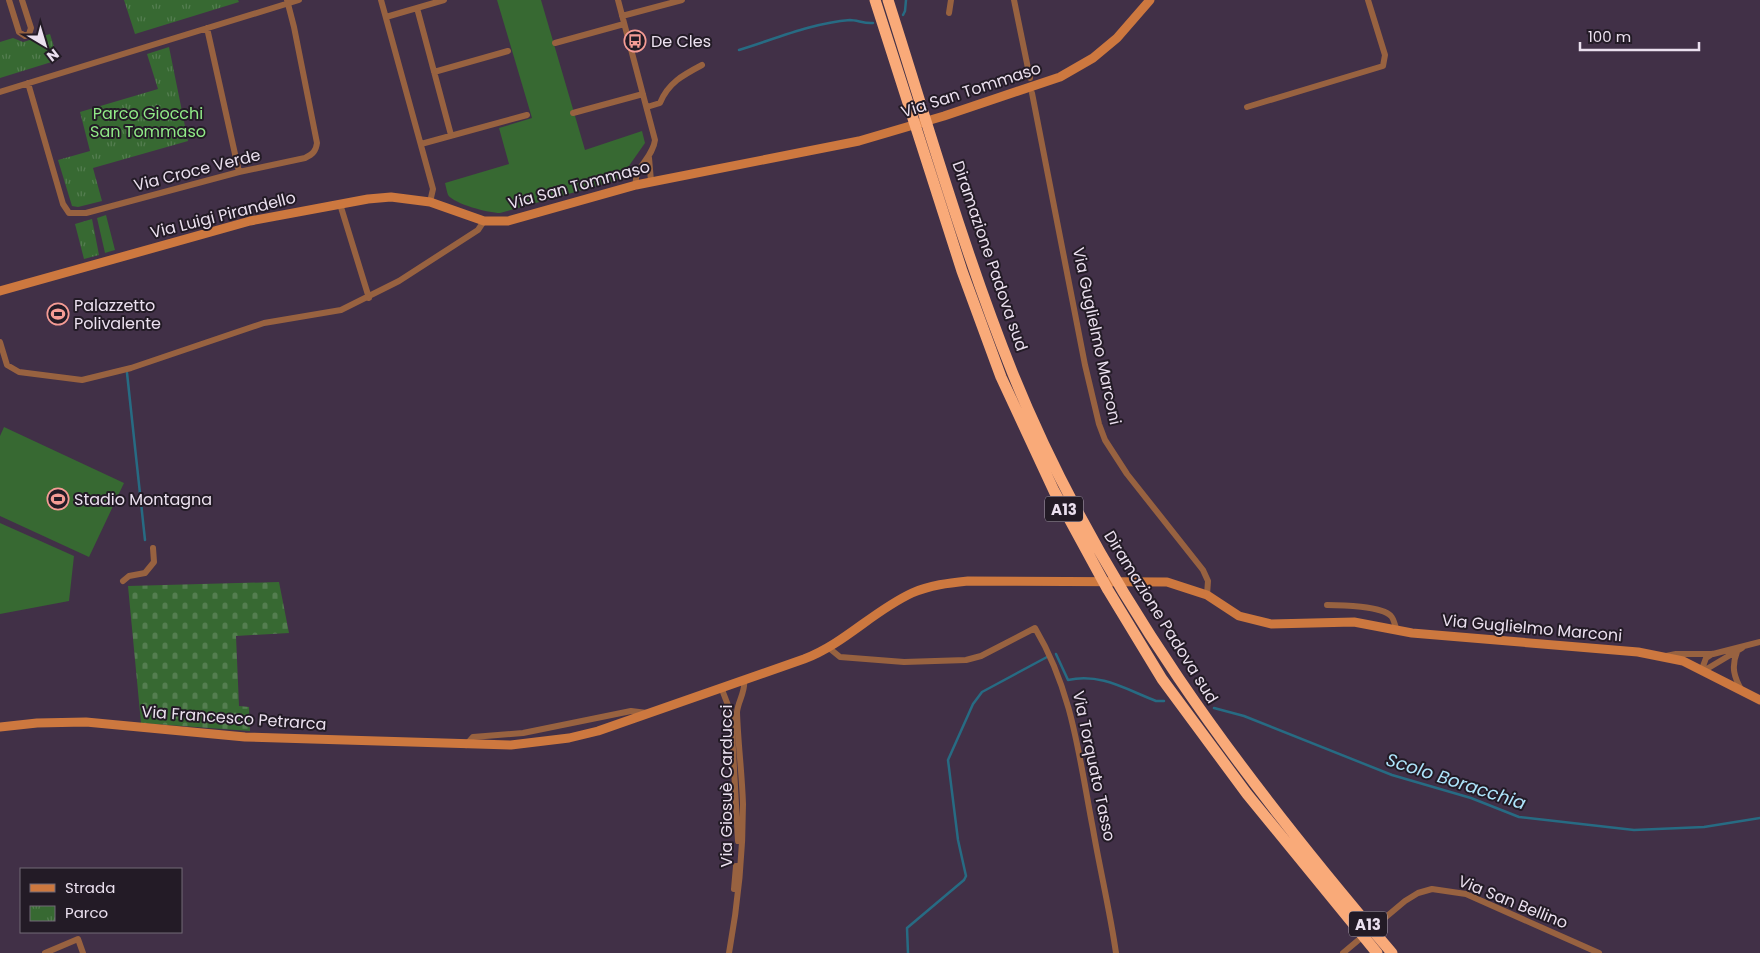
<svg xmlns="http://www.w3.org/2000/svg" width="1760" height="953" font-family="Poppins,sans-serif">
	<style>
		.grass { fill: #376932 }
		.cemetery { fill: url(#cemetery-stones) }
		.park { fill: url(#park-tufts) }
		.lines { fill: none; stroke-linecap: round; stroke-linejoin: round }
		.stream { stroke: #276b83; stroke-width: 2.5 }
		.street { stroke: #986240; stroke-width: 6 }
		.secondary { stroke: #cd783f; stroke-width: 9 }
		.highway { stroke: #f9aa79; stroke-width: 11 }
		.labels { text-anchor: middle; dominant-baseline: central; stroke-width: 4; stroke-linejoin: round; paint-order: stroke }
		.shield { fill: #231b26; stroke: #afa5b3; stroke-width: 1 }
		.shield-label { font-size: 15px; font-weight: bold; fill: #ebe0ef }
		.poi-label { font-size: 16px; fill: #ebe0ef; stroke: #231b26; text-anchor: start }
		.street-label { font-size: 16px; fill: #ebe0ef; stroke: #231b26 }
		.park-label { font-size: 16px; fill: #91ea87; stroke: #231b26 }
		.water-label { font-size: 18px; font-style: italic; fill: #aee4fb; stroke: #231b26 }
	</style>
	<defs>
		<pattern id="cemetery-stones" width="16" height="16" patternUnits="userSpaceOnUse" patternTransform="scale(1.25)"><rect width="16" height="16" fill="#376932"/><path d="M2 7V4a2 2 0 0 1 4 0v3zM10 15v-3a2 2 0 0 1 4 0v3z" fill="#547e50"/></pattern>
		<pattern id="park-tufts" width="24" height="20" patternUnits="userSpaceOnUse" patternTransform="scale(1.25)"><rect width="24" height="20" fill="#376932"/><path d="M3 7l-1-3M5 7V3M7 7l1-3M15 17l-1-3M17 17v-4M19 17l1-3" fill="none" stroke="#547e50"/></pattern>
	</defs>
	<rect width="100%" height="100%" fill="#413047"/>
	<!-- grass -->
	<path class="grass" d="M497 0H541L585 150 642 131 645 143 624 173 615 181 500 213C489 213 454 204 448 195 447 192 446 187 445 183L509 164 499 128 532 118Z
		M106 215 115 250 105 253 97 218Z
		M4 427 124 483 89 557 0 516V436Z
		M0 523 74 556 69 601 0 614Z"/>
	<!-- cemetery -->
	<path class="cemetery" d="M279 582 289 633 236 636 239 706 249 707 250 731 141 723 128 586Z"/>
	<!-- park -->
	<path class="park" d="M124 0H238L239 2 135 34Z
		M50 34 58 60 0 78V42L13 38 23 42Z
		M169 47 188 141 93 168 102 201 78 207 72 206 58 160 90 151 80 112 158 89 147 54Z
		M92 219 99 255 84 259 75 224Z"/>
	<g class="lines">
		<!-- stream -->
		<path class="stream" d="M903 15 905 11 906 0
			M739 50C775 39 812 23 850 20 857 20 865 24 873 23
			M127 373 145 540
			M1056 654 1068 680C1101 673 1125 689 1156 701H1164
			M1214 708 1244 716 1392 775 1471 798 1519 817 1634 830 1704 827 1760 818
			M908 953 907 928 964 880 966 876 958 840 948 760 973 704 982 692 1047 657"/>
		<!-- street -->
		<path class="street" d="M9 0 19 32 25 36 29 34 31 28 22 0
			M381 0 433 189 430 202
			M618 0 655 140C653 158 633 168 636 185
			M1014 0 1030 78
			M417 8 451 135
			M949 13 951 0
			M622 16 682 0
			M386 17 444 0
			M207 28 239 172
			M555 43 624 24
			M434 72 508 51
			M28 83 63 204 69 213H86L239 172 305 158C313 154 316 151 317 143L294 27 287 0
			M0 92 299 0
			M1032 93 1085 365 1099 424 1105 440 1127 474 1203 570 1208 581 1207 595
			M647 107 660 103C668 83 683 75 702 65
			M1247 107 1383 66 1385 55 1368 0
			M573 113 643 94
			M421 144 527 115
			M649 158 651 181
			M340 204 369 298
			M0 342 7 365 19 372 82 380 131 368 264 323 341 310 399 281 478 230 484 221
			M123 581 129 576 145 573 154 562 153 548
			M1327 605C1341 605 1382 606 1391 616 1394 619 1395 626 1397 631
			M829 648 840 657 904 662 966 660 981 656 1035 628C1073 692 1079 757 1093 829 1100 870 1110 911 1116 953
			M1737 652C1731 667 1734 677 1742 691
			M1666 656 1676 654H1713L1760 642
			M1702 669 1706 658 1712 654
			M1705 670 1742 648
			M721 687 731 713 738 841
			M466 745 473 737 523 733 631 711 647 713
			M734 889 736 866
			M45 953 78 939 83 953
			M729 953C738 904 743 854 743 804 742 773 738 743 737 712 738 701 746 691 744 680
			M1343 953 1405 901 1418 893 1432 889 1466 894 1599 953"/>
		<!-- secondary -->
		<path class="secondary" d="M0 291 250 221 368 199 391 197 430 202 484 221H508L636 185 859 141 944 116 1060 77 1093 58 1117 38 1150 0
			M0 727 37 723 86 722 245 737 511 745 569 738 598 731 804 659C844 644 873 611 912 593 930 585 949 583 968 581L1167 582 1207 595 1239 616 1271 624 1354 622 1412 633 1638 652 1683 661 1760 700"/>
		<!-- highway -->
		<path class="highway" d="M875 0 962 271 1001 377 1054 491 1108 590 1162 679 1247 794 1377 953
			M888 0C928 125 964 252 1013 374 1101 591 1241 776 1392 953"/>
	</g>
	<!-- icons -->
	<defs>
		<g id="bus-ring" transform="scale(1.125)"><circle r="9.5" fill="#231b26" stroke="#f59c95" stroke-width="1.5"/><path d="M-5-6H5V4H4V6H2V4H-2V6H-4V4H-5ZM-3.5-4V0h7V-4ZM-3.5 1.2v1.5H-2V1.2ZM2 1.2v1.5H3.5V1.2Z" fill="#f59c95"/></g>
		<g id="stadium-ring" transform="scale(1.125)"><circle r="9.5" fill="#231b26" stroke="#f59c95" stroke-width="1.5"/><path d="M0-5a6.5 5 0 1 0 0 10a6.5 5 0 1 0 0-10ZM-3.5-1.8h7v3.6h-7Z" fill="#f59c95"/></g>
	</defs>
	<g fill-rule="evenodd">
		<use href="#bus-ring" x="635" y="41"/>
		<use href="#stadium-ring" x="58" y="314"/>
		<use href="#stadium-ring" x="58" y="499"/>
	</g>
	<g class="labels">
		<!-- shield labels -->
		<g class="shield">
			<rect x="1045" y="496.5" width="38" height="25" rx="4"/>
			<rect x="1349" y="911.5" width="38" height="25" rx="4"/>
		</g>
		<g class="shield-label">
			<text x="1064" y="509">A13</text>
			<text x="1368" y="924">A13</text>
		</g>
		<!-- poi labels -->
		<g class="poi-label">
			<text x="651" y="41">De Cles</text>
			<text x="74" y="305">Palazzetto<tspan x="74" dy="18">Polivalente</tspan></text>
			<text x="74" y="499">Stadio Montagna</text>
		</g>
		<!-- street labels -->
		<g class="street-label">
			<text transform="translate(971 90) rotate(-18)">Via San Tommaso</text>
			<text transform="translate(197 170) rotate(-14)">Via Croce Verde</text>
			<text transform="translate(579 185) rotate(-15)">Via San Tommaso</text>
			<text transform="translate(223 215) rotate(-14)">Via Luigi Pirandello</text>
			<text transform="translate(990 256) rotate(71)">Diramazione Padova sud</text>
			<text transform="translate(1097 336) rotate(78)">Via Guglielmo Marconi</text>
			<text transform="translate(1161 617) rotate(58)">Diramazione Padova sud</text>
			<text transform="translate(1532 628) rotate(5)">Via Guglielmo Marconi</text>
			<text transform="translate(234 718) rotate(4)">Via Francesco Petrarca</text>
			<text transform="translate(1094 766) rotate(78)">Via Torquato Tasso</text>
			<text transform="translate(726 786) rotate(-90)">Via Giosuè Carducci</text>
			<text transform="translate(1513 902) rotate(22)">Via San Bellino</text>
		</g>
		<!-- park labels -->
		<g class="park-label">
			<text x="148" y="113">Parco Giocchi<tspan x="148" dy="18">San Tommaso</tspan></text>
		</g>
		<!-- water labels -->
		<g class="water-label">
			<text transform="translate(1456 781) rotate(18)">Scolo Boracchia</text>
		</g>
	</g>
	<!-- legend -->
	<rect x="20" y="868" width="162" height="65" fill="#231b26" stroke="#736a76"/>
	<rect x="30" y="884" width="25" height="8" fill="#cd783f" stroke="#736a76"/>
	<text x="65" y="893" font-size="15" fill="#ebe0ef">Strada</text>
	<rect x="30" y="906" width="25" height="15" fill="url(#park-tufts)" stroke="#736a76"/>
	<text x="65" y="918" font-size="15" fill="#ebe0ef">Parco</text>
	<!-- north arrow -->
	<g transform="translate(45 45) rotate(142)" stroke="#231b26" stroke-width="4" paint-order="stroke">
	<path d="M0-4L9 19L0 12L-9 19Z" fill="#ebe0ef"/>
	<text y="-8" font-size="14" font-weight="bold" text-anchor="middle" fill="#ebe0ef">N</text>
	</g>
	<!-- scale -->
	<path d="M1580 42v8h119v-8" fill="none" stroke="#ebe0ef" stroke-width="2.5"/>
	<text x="1588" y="42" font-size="15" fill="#ebe0ef" stroke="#231b26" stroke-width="4" paint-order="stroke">100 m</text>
</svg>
